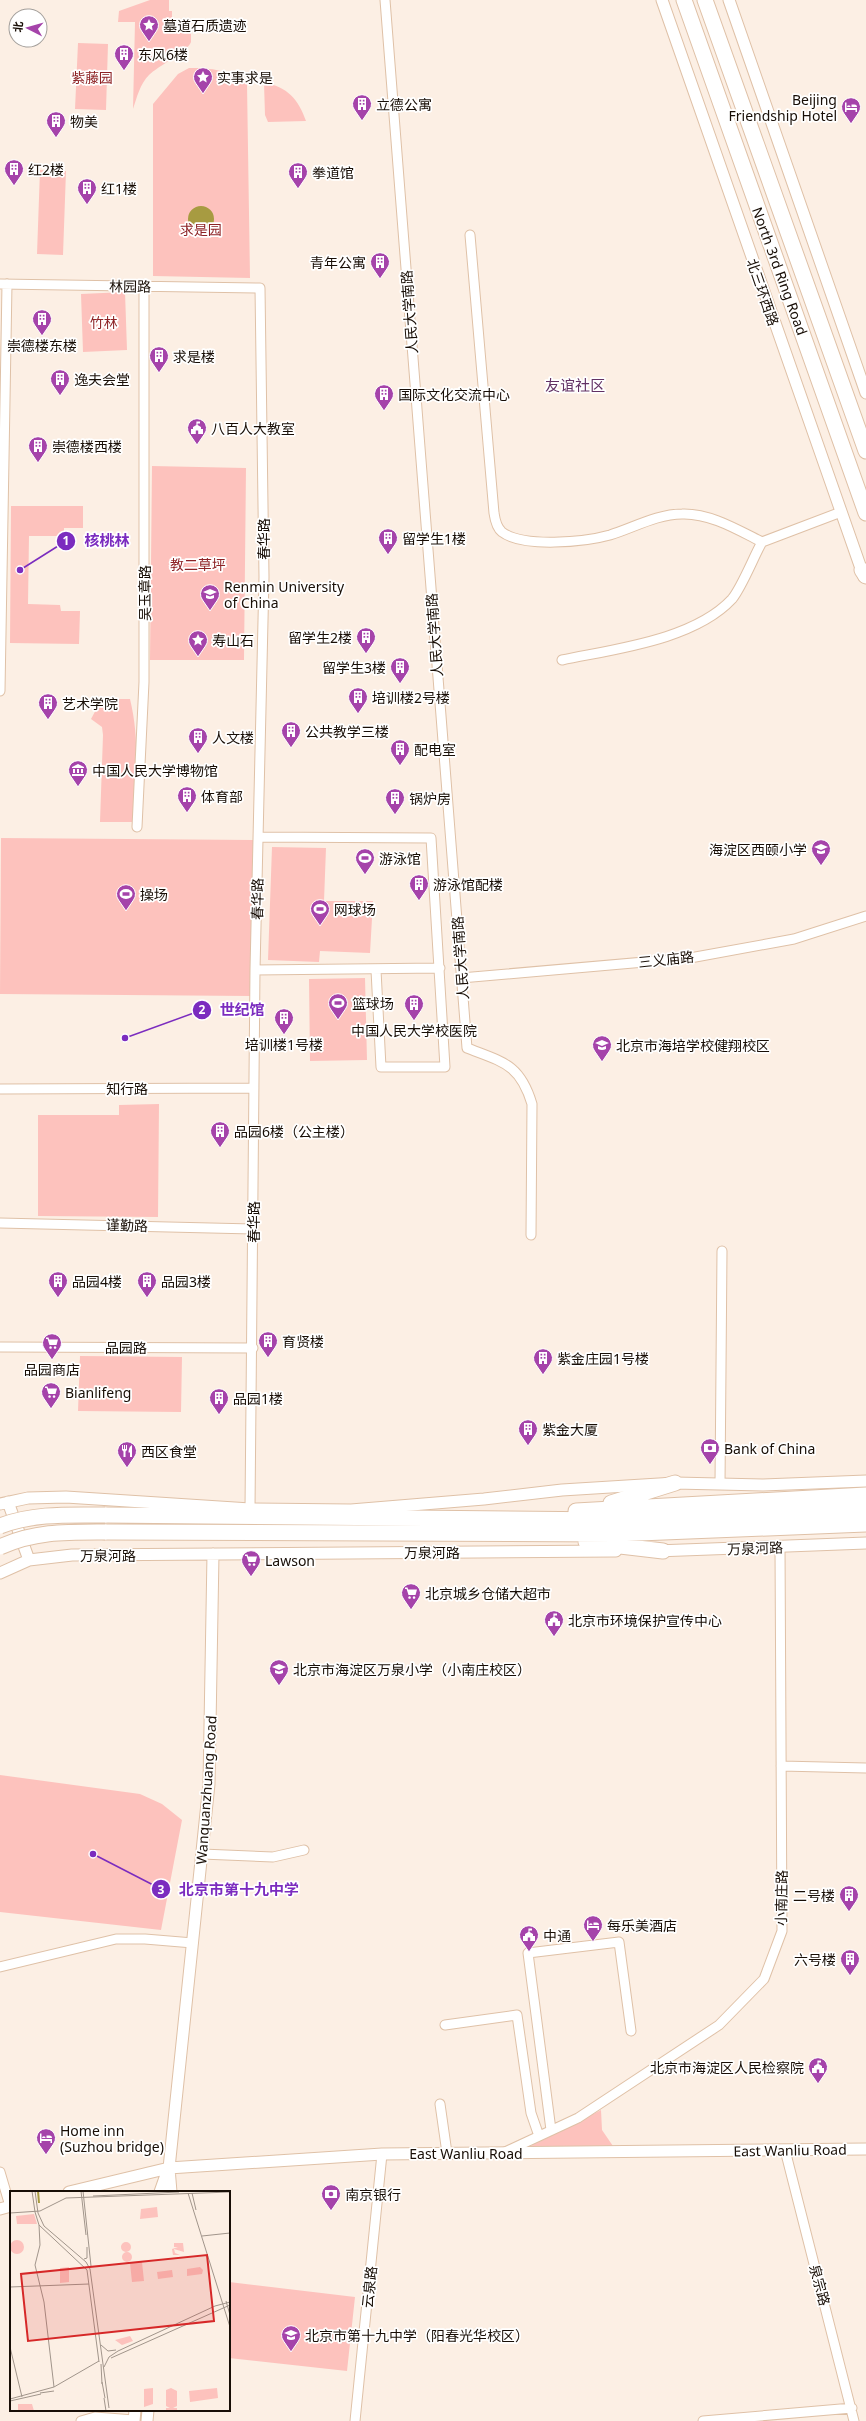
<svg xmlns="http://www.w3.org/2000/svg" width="866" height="2421" font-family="'Noto Sans','Noto Sans SC',sans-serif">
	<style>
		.green { fill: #fdc2bd }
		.water { fill: #a79b41 }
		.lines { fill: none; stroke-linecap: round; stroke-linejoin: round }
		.minor-casing { stroke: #dfc1a7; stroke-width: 11 }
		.tertiary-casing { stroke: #dfc1a7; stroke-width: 13 }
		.trunk-casing { stroke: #dfc1a7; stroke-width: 17 }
		.minor { stroke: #fff; stroke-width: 9 }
		.tertiary { stroke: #fff; stroke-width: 11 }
		.trunk { stroke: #fff; stroke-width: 15 }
		.trunk-bridge-casing { stroke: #dfc1a7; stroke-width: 17; stroke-linecap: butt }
		.trunk-bridge { stroke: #fff; stroke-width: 15 }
		.labels { text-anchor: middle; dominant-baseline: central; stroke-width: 3.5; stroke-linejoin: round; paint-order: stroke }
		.poi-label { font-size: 14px; fill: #180e06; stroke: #fff; text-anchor: start }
		.park-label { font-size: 14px; fill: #8d2225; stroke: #fff }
		.street-label { font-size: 14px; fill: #180e06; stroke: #fff }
		.neighbourhood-label { font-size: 15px; fill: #623164; stroke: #fff }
		.inset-river { fill: none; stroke: #a79b41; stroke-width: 2 }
		.inset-road { fill: none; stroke: #a1958b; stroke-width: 1 }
		.view { fill: #d62828; fill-opacity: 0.15; stroke: #d62828; stroke-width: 2 }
		.inset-edge { fill: none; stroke: #180e06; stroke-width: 2 }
		.leader { fill: none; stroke: #7b2cbf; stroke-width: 1.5 }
		.callout-dot { fill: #7b2cbf; stroke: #fff; stroke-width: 1.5 }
		.mark-label { font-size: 12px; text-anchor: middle; font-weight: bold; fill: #fff }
		.callout-label { font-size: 15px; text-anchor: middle; font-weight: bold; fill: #7b2cbf; stroke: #fff; stroke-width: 3.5; stroke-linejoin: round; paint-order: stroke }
	</style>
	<rect width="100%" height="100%" fill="#fcefe4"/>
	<!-- green -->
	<path class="green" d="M150 0H169V11H172V29H191C191 33 191 38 191 42 189 50 157 67 149 75 140 84 137 97 133 109L135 22H118L119 11Z
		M78 43 108 44 106 110 75 109Z
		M189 68C214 68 226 70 247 84L250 278 153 276V104L178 74Z
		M264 83C287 86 299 100 306 121L268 122 265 115Z
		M40 170 66 171 63 255 37 254Z
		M125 292 127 350 83 352 81 294Z
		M152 466 246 468 244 660H150Z
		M11 506H83V528H64V536H29L28 604 60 605 61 611H80L79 644 10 643Z
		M114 699H130C140 740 136 780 134 822H100L103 735 102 727 91 719 98 706Z
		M1 838 253 840 251 996 0 994Z
		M272 847 326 848 324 901H373L370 953 320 951 319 962 268 960Z
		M365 978 367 1060 310 1061 309 979Z
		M159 1104 158 1217 38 1216V1115H119V1105Z
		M80 1356 182 1357 181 1412 78 1411Z
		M0 1775 140 1794 162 1804 182 1820 161 1930 0 1912Z
		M601 2110 602 2130 615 2149 527 2148Z
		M229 2282 355 2297 347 2371 229 2358Z"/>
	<!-- water -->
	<path class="water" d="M188 219a13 13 0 1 1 26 0a13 13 0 1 1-26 0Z"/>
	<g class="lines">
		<!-- minor casing -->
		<g class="minor-casing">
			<path id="minor" d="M385 0 467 1048C503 1062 520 1064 532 1104L531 1235
				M470 235 494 513C495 520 497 528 502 532 523 548 585 542 610 535 633 528 657 514 682 514 710 513 738 530 762 542
				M0 284 260 288 264 577 255 970 250 1509
				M562 660C614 649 694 640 732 599 742 587 754 556 762 542L841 512
				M0 691 7 284
				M137 827 144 682V286
				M258 837 431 838 445 1067H381L376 970
				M255 970 440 968
				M461 978 690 958 794 939 866 916
				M0 1089 254 1088
				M0 1223 253 1229
				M0 1347 253 1348
				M720 1484 722 1251
				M781 1766 866 1768
				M202 1854 273 1857 304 1850
				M0 1967 116 1939H145L193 1943
				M445 2025 517 2015 531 2113 539 2136
				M440 2104 447 2153
				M551 2130 528 1953 619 1942 631 2031
				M785 2150 854 2421
				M505 2152 578 2118 719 2025 764 1979 782 1931 780 1547
				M0 2172 10 2206
				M81 2421 95 2417 134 2420
				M355 2421 382 2154
				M703 2421 852 2408"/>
		</g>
		<!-- tertiary casing -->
		<g class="tertiary-casing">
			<path id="tertiary" d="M662 0 864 577
				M729 0 866 393
				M8 1502 29 1560
				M0 1504 28 1498 66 1497 250 1509 351 1510 484 1499 562 1490 675 1483 763 1485 866 1481
				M656 1551 866 1543
				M0 1573 29 1560 72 1555 616 1551
				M69 2192 169 2168 382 2154 866 2149
				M160 2192 167 2172
				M171 2192 169 2168 209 1784 213 1554
				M0 2209 11 2206
				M134 2421 135 2410
				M147 2421 148 2410"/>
		</g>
		<!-- trunk casing -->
		<g class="trunk-casing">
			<path id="trunk" d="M684 0 866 513
				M705 0 866 451
				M862 570 866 576
				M611 1503 675 1483
				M576 1511 866 1495
				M105 1515 612 1520 866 1509
				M105 1532 614 1534 866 1524
				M586 1542 663 1551"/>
		</g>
		<!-- minor -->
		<use href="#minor" class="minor"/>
		<!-- tertiary -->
		<use href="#tertiary" class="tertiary"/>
		<!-- trunk -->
		<use href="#trunk" class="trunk"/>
		<!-- trunk-bridge casing -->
		<g class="trunk-bridge-casing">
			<path id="trunk-bridge" d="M0 1526C34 1513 69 1515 105 1515
				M0 1547C35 1531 68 1532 105 1532"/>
		</g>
		<!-- trunk-bridge -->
		<use href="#trunk-bridge" class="trunk-bridge"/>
	</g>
	<!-- icons -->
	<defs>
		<g id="sight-pin" transform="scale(1)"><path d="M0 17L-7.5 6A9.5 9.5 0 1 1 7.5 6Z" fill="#a543aa" stroke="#fff"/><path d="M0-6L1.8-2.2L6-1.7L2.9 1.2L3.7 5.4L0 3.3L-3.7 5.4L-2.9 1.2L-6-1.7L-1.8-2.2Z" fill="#fff"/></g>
		<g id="building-pin" transform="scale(1)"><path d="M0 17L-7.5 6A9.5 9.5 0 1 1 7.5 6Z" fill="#a543aa" stroke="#fff"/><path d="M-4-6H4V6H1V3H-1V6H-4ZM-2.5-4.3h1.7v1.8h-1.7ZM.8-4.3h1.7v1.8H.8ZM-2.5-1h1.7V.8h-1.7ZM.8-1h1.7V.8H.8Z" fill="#fff"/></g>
		<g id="hotel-pin" transform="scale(1)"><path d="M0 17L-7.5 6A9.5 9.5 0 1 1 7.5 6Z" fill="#a543aa" stroke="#fff"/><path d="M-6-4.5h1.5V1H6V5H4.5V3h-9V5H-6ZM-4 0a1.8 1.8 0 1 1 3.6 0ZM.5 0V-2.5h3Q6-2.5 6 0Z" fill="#fff"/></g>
		<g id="civic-pin" transform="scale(1)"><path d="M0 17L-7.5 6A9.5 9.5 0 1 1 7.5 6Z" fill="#a543aa" stroke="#fff"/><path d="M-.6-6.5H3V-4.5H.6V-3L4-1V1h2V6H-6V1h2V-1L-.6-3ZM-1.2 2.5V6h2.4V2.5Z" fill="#fff"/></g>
		<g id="university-pin" transform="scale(1)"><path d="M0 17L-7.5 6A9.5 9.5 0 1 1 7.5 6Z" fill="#a543aa" stroke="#fff"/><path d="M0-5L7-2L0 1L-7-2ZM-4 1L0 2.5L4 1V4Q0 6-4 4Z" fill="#fff"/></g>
		<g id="museum-pin" transform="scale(1)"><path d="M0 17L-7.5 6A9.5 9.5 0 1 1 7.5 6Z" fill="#a543aa" stroke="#fff"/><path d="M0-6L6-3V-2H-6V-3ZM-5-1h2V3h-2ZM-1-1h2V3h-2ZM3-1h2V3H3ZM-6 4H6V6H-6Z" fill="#fff"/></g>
		<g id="school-pin" transform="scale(1)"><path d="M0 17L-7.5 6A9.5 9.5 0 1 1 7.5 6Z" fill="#a543aa" stroke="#fff"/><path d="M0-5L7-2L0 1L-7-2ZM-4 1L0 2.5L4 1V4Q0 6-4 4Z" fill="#fff"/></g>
		<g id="stadium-pin" transform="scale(1)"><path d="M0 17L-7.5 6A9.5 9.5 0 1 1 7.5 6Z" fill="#a543aa" stroke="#fff"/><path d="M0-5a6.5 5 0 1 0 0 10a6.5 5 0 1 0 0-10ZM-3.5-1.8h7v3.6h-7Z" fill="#fff"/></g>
		<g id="supermarket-pin" transform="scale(1)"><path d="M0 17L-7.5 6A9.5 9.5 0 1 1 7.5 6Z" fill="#a543aa" stroke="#fff"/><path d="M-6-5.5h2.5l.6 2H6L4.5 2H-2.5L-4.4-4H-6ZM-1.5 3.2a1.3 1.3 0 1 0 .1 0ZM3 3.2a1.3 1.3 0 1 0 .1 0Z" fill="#fff"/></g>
		<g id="bank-pin" transform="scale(1)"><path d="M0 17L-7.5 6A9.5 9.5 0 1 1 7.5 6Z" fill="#a543aa" stroke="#fff"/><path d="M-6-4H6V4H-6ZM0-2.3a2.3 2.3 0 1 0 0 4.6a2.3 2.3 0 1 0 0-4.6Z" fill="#fff"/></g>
		<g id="restaurant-pin" transform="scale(1)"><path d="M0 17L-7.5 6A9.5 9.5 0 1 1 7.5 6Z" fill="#a543aa" stroke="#fff"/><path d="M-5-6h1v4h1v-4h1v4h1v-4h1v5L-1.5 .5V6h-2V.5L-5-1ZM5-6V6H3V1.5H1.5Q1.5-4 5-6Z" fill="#fff"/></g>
	</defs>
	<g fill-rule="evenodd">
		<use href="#sight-pin" x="149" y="25"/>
		<use href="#building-pin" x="124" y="54"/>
		<use href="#sight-pin" x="203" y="77"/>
		<use href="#building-pin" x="362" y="104"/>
		<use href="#hotel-pin" x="851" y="107"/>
		<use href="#building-pin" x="56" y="121"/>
		<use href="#building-pin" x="14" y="169"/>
		<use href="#building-pin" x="298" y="172"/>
		<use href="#building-pin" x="87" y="188"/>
		<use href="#building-pin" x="380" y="262"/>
		<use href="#building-pin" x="42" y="319"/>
		<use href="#building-pin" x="159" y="356"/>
		<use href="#building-pin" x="60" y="379"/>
		<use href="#building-pin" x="384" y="394"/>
		<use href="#civic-pin" x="197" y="428"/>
		<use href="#building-pin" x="38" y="446"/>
		<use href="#building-pin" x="388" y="538"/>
		<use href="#university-pin" x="210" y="594"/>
		<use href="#building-pin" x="366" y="637"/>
		<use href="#sight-pin" x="198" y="640"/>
		<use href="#building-pin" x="400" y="667"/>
		<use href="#building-pin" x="358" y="697"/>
		<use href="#building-pin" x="48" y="703"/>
		<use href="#building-pin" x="291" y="731"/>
		<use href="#building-pin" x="198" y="737"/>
		<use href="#building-pin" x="400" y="749"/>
		<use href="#museum-pin" x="78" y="770"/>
		<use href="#building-pin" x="187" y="796"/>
		<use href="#building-pin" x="395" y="798"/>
		<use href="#school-pin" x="821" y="849"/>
		<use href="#stadium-pin" x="365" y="858"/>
		<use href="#building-pin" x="419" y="884"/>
		<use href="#stadium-pin" x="126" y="894"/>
		<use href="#stadium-pin" x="320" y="909"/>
		<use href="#stadium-pin" x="338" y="1003"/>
		<use href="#building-pin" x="414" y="1004"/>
		<use href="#building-pin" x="284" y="1018"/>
		<use href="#school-pin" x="602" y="1045"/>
		<use href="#building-pin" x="220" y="1131"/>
		<use href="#building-pin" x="58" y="1281"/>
		<use href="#building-pin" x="147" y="1281"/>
		<use href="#building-pin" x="268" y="1341"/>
		<use href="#supermarket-pin" x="52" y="1343"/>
		<use href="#building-pin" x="543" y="1358"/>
		<use href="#supermarket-pin" x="51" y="1392"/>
		<use href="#building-pin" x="219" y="1398"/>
		<use href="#building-pin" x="528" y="1429"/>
		<use href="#bank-pin" x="710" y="1448"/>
		<use href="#restaurant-pin" x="127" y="1451"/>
		<use href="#supermarket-pin" x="251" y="1560"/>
		<use href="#supermarket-pin" x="411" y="1593"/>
		<use href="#civic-pin" x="554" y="1620"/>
		<use href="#school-pin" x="279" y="1669"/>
		<use href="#building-pin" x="849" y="1895"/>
		<use href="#hotel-pin" x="593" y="1925"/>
		<use href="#civic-pin" x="529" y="1935"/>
		<use href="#building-pin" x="850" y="1959"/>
		<use href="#civic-pin" x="818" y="2067"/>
		<use href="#hotel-pin" x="46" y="2138"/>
		<use href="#bank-pin" x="331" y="2194"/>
		<use href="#school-pin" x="291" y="2335"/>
	</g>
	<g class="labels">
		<!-- poi labels -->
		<g class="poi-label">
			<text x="163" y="25">墓道石质遗迹</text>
			<text x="138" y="54">东风6楼</text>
			<text x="217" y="77">实事求是</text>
			<text x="837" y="99" text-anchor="end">Beijing<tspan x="837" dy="16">Friendship Hotel</tspan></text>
			<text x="376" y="104">立德公寓</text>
			<text x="70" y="121">物美</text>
			<text x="28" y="169">红2楼</text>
			<text x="312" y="172">拳道馆</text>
			<text x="101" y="188">红1楼</text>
			<text x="366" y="262" text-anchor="end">青年公寓</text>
			<text x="42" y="345" text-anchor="middle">崇德楼东楼</text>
			<text x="173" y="356">求是楼</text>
			<text x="74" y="379">逸夫会堂</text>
			<text x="398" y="394">国际文化交流中心</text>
			<text x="211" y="428">八百人大教室</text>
			<text x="52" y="446">崇德楼西楼</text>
			<text x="402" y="538">留学生1楼</text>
			<text x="224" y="586">Renmin University<tspan x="224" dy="16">of China</tspan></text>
			<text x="352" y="637" text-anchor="end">留学生2楼</text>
			<text x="212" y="640">寿山石</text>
			<text x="386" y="667" text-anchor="end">留学生3楼</text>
			<text x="372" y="697">培训楼2号楼</text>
			<text x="62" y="703">艺术学院</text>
			<text x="305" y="731">公共教学三楼</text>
			<text x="212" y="737">人文楼</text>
			<text x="414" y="749">配电室</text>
			<text x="92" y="770">中国人民大学博物馆</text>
			<text x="201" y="796">体育部</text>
			<text x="409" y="798">锅炉房</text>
			<text x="807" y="849" text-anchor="end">海淀区西颐小学</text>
			<text x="379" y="858">游泳馆</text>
			<text x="433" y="884">游泳馆配楼</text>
			<text x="140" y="894">操场</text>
			<text x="334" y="909">网球场</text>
			<text x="352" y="1003">篮球场</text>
			<text x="414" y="1030" text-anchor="middle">中国人民大学校医院</text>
			<text x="284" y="1044" text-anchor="middle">培训楼1号楼</text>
			<text x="616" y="1045">北京市海培学校健翔校区</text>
			<text x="234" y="1131">品园6楼（公主楼）</text>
			<text x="72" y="1281">品园4楼</text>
			<text x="161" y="1281">品园3楼</text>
			<text x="282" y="1341">育贤楼</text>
			<text x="557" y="1358">紫金庄园1号楼</text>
			<text x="52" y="1369" text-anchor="middle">品园商店</text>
			<text x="65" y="1392">Bianlifeng</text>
			<text x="233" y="1398">品园1楼</text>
			<text x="542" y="1429">紫金大厦</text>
			<text x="724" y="1448">Bank of China</text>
			<text x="141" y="1451">西区食堂</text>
			<text x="265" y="1560">Lawson</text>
			<text x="425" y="1593">北京城乡仓储大超市</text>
			<text x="568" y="1620">北京市环境保护宣传中心</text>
			<text x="293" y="1669">北京市海淀区万泉小学（小南庄校区）</text>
			<text x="835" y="1895" text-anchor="end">二号楼</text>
			<text x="607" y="1925">每乐美酒店</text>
			<text x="543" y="1935">中通</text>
			<text x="836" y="1959" text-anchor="end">六号楼</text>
			<text x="804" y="2067" text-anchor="end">北京市海淀区人民检察院</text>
			<text x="60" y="2130">Home inn<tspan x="60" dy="16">(Suzhou bridge)</tspan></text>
			<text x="345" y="2194">南京银行</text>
			<text x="305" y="2335">北京市第十九中学（阳春光华校区）</text>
		</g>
		<!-- park labels -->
		<g class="park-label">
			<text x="92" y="77">紫藤园</text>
			<text x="201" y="229">求是园</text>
			<text x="104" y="322">竹林</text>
			<text x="198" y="564">教二草坪</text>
		</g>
		<!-- street labels -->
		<g class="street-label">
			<text transform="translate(780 271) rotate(70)">North 3rd Ring Road</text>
			<text transform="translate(130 286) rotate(1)">林园路</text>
			<text transform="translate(763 292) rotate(71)">北三环西路</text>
			<text transform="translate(409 312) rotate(-94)">人民大学南路</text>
			<text transform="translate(263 539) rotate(-90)">春华路</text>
			<text transform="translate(144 593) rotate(-90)">吴玉章路</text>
			<text transform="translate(434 635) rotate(-94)">人民大学南路</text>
			<text transform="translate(257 899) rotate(-89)">春华路</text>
			<text transform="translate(460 958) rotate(-94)">人民大学南路</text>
			<text transform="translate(666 959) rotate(-6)">三义庙路</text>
			<text x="127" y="1088">知行路</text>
			<text transform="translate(253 1222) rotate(-90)">春华路</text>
			<text transform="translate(127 1225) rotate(2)">谨勤路</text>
			<text x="126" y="1347">品园路</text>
			<text transform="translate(755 1548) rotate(-2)">万泉河路</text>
			<text x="432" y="1552">万泉河路</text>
			<text x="108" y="1555">万泉河路</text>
			<text transform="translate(206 1790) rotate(-86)">Wanquanzhuang Road</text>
			<text transform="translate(781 1898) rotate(-89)">小南庄路</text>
			<text transform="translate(790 2150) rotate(-1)">East Wanliu Road</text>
			<text x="466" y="2153">East Wanliu Road</text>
			<text transform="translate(820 2285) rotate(75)">泉宗路</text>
			<text transform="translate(369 2287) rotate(-84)">云泉路</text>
		</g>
		<!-- neighbourhood labels -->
		<g class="neighbourhood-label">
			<text x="575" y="385">友谊社区</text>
		</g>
	</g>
	<!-- overview -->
	<g transform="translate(10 2191)">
		<rect width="220" height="220" fill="#fcefe4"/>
		<path d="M147 16 148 26 130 28 131 18ZM24 23 27 33H7L6 25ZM0 56a7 7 0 1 1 14 0a7 7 0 1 1-14 0ZM111 56a5 5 0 1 1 10 0a5 5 0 1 1-10 0ZM164 52H173L174 61 164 58 165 62 170 64H163L162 58 168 56H164ZM112 66a5 5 0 1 1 10 0a5 5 0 1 1-10 0ZM132 71 134 90 122 91 120 72ZM59 76V91L50 92V77ZM190 76 193 79 192 83 177 85V78ZM162 79 163 86 148 88 147 81ZM120 145 123 150 112 154 105 149ZM143 197V213L134 216V198ZM161 197 167 200V215L163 217H167V220H156V217H160L156 215V199ZM207 197 208 207 180 211 179 200ZM8 213H22L24 220H8Z" fill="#fdc2bd"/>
		<path class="inset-river" d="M28 0 29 12"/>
		<path class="inset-road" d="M22 0 25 21 29 34 77 79 89 171M25 0 28 22 34 35 76 71 80 78 99 217M71 0 76 44M73 0 81 75M178 2 220 136M182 2 186 19M83 5 169 1M0 22 30 20 56 7 220 1M29 34 30 54 25 74 34 111 44 196M192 45 220 42M74 68 77 67V56M0 96 79 93M216 110 220 124M91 154 98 160 106 159M0 156 12 206M101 167 220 114M91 173 92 193M94 176 99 166 108 160 205 115 220 111M92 191 95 207M30 202 44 200M94 207 96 220M0 208 44 196 89 170M0 210 31 203"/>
		<path class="view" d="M197 64 204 130 18 150 11 83Z"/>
		<rect width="220" height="220" class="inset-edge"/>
	</g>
	<!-- callouts -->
	<path class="leader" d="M20 570L66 541M125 1038L202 1010M93 1854L161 1889"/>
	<g class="callout-dot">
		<circle cx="20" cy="570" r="4"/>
		<circle cx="125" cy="1038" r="4"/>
		<circle cx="93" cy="1854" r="4"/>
		<circle cx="66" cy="541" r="10"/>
		<circle cx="202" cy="1010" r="10"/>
		<circle cx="161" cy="1889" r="10"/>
	</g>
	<g class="mark-label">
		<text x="66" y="545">1</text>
		<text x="202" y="1014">2</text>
		<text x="161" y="1894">3</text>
	</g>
	<g class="callout-label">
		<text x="107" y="546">核桃林</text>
		<text x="242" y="1015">世纪馆</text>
		<text x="239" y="1895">北京市第十九中学</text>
	</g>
	<!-- north arrow -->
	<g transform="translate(28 28) rotate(276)"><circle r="19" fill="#ffffff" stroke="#a39f9b"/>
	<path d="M0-3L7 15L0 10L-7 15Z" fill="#a543aa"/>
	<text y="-6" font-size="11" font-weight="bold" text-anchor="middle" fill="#180e06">北</text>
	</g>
</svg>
